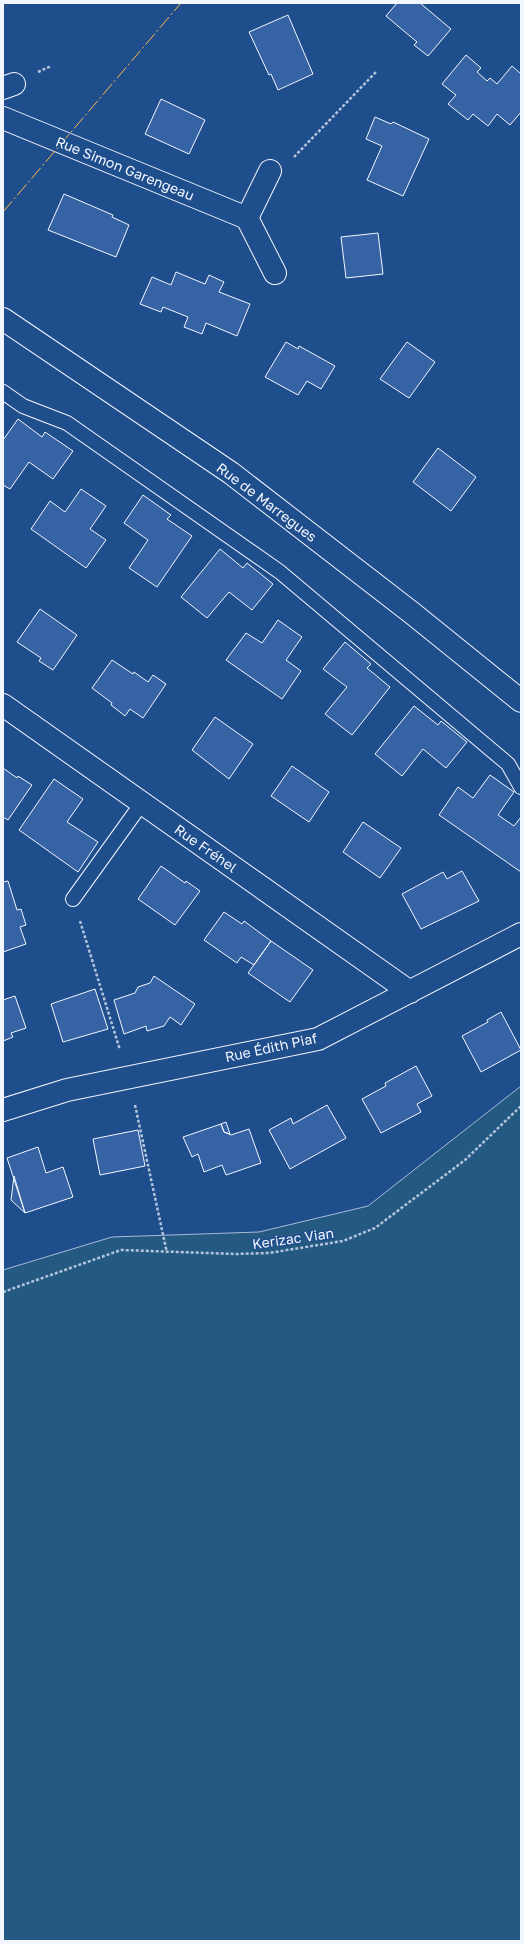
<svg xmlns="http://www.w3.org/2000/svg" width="524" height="1944" font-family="'Golos Text',sans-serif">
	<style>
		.green { fill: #245a82; stroke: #a8bbd7 }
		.building { fill: #3563a3; stroke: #f2f6ff }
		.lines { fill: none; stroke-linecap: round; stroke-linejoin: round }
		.service-casing { stroke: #f2f6ff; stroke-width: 16 }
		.minor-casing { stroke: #f2f6ff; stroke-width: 24 }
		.path { stroke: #b3c4dc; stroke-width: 2.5; stroke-dasharray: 3 2; stroke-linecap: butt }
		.service { stroke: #1f4e8c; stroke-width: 14 }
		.minor { stroke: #1f4e8c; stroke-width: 22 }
		.power { stroke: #ffb74d; stroke-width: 1; stroke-dasharray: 14 3 2 3; stroke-linecap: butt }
		.labels { text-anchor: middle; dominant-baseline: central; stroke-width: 3; stroke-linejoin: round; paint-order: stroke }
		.street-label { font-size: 14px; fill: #f2f6ff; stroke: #1f4e8c }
	</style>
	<rect width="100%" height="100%" fill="#1f4e8c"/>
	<!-- green -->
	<path class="green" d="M521 1086V1941H3V1270L112 1237 259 1232 368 1206Z"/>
	<!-- building -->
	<path class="building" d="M397 3H420L451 29 428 56 414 45 417 42 386 16Z
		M288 15 313 74 278 90 271 74 269 75 249 32Z
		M466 55 481 68 477 72 487 81 490 78 497 84 512 66 521 74V112L510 125 497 114 488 126 473 114 468 120 448 104 456 95 442 84Z
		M161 99 205 120 189 154 145 134Z
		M375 117 391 124 393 122 429 139 403 196 367 180 382 146 366 139Z
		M64 194 113 215 112 217 129 225 116 257 48 230Z
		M378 233 383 274 346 278 341 237Z
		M176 272 205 284 209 275 224 282 219 292 250 304 237 336 206 323 202 334 184 327 188 317 163 307 161 312 140 304 152 277 171 285Z
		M286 342 298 349 299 346 335 366 321 389 307 381 298 395 265 377Z
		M407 342 435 362 409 398 380 379Z
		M18 419 42 437 45 432 73 451 53 479 29 462 10 489 3 485V440Z
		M438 448 476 477 451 511 413 482Z
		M81 489 106 506 90 529 106 540 86 568 31 529 50 501 65 512Z
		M143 495 171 515 167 519 192 536 157 587 129 568 148 540 124 523Z
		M220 549 243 568 247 563 273 584 252 610 229 592 207 618 181 597Z
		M40 609 77 635 53 670 39 661 41 658 17 642Z
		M278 620 302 637 286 660 301 671 282 699 226 660 246 633 262 643Z
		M345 642 371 664 367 668 390 687 352 735 325 714 347 687 323 669Z
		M112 660 133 674 134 672 148 682 153 675 166 684 143 718 130 709 125 716 111 705 112 703 92 688Z
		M414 706 438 725 441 721 467 742 446 768 423 749 402 776 375 754Z
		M215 717 253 744 229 779 192 750Z
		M292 766 329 792 309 822 271 796Z
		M3 768 17 778 18 776 32 785 8 820 3 817Z
		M490 775 514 792 498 815 514 826 521 817V872L439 815 458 787 473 798Z
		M54 779 83 799 67 822 98 842 78 872 19 830Z
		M363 822 401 848 380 878 343 852Z
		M161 866 185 883 186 881 200 891 175 925 138 899Z
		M462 871 479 901 421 929 402 894 443 872 447 879Z
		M8 881 17 910 21 909 26 925 20 927 26 944 3 952V882Z
		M224 912 242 924 244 921 271 941 254 965 241 957 237 963 204 940Z
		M271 941 313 970 290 1002 248 973Z
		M154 976 195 1004 181 1025 170 1017 164 1026 147 1031 146 1026 124 1034 114 1000 135 993 138 987 150 983Z
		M95 989 108 1029 63 1042 51 1004Z
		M15 996 26 1028 11 1033 13 1037 3 1041V1000Z
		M501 1012 521 1050 481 1072 462 1036 488 1022 487 1020Z
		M416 1066 432 1096 417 1104 421 1112 381 1133 362 1099 386 1086 385 1083Z
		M327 1105 346 1138 290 1169 269 1130 291 1118 293 1124Z
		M226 1122 230 1134 224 1132 221 1124Z
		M221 1124 224 1132 231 1135 249 1129 261 1163 226 1175 222 1165 204 1172 198 1154 192 1157 183 1137Z
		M138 1130 145 1166 100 1175 93 1139Z
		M38 1147 46 1173 63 1167 73 1197 25 1213 7 1158Z
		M14 1176 25 1213 11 1200Z"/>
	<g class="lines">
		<!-- service casing -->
		<g class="service-casing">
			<path id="service" d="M3 392 23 406 67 423 280 572 508 764 521 787
				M73 899 142 803"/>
		</g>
		<!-- minor casing -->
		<g class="minor-casing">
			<path id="minor" d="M3 88 14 84
				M3 118 247 218 275 273
				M247 218 270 171
				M3 319 231 473 412 613 521 701
				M3 705 410 992
				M3 1110 67 1090 318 1039 521 934"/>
		</g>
		<!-- path -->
		<path class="path" d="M38 72 51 66
			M294 157 376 72
			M80 921 120 1050
			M135 1105 167 1253
			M3 1292 121 1250 236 1254 269 1253 343 1241 375 1228 465 1160 521 1106"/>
		<!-- service -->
		<use href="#service" class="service"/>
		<!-- minor -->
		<use href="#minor" class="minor"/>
		<!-- power -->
		<path class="power" d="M3 212 181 3"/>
	</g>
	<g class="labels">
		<!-- street labels -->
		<g class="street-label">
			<text transform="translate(125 168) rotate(22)">Rue Simon Garengeau</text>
			<text transform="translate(267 502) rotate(37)">Rue de Marregues</text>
			<text transform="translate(206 848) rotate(35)">Rue Fréhel</text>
			<text transform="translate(271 1047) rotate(-12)">Rue Édith Piaf</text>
			<text transform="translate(293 1238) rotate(-8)">Kerizac Vian</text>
		</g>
	</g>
	<!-- border -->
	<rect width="524" height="1944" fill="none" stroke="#f2f6ff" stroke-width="8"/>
</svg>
